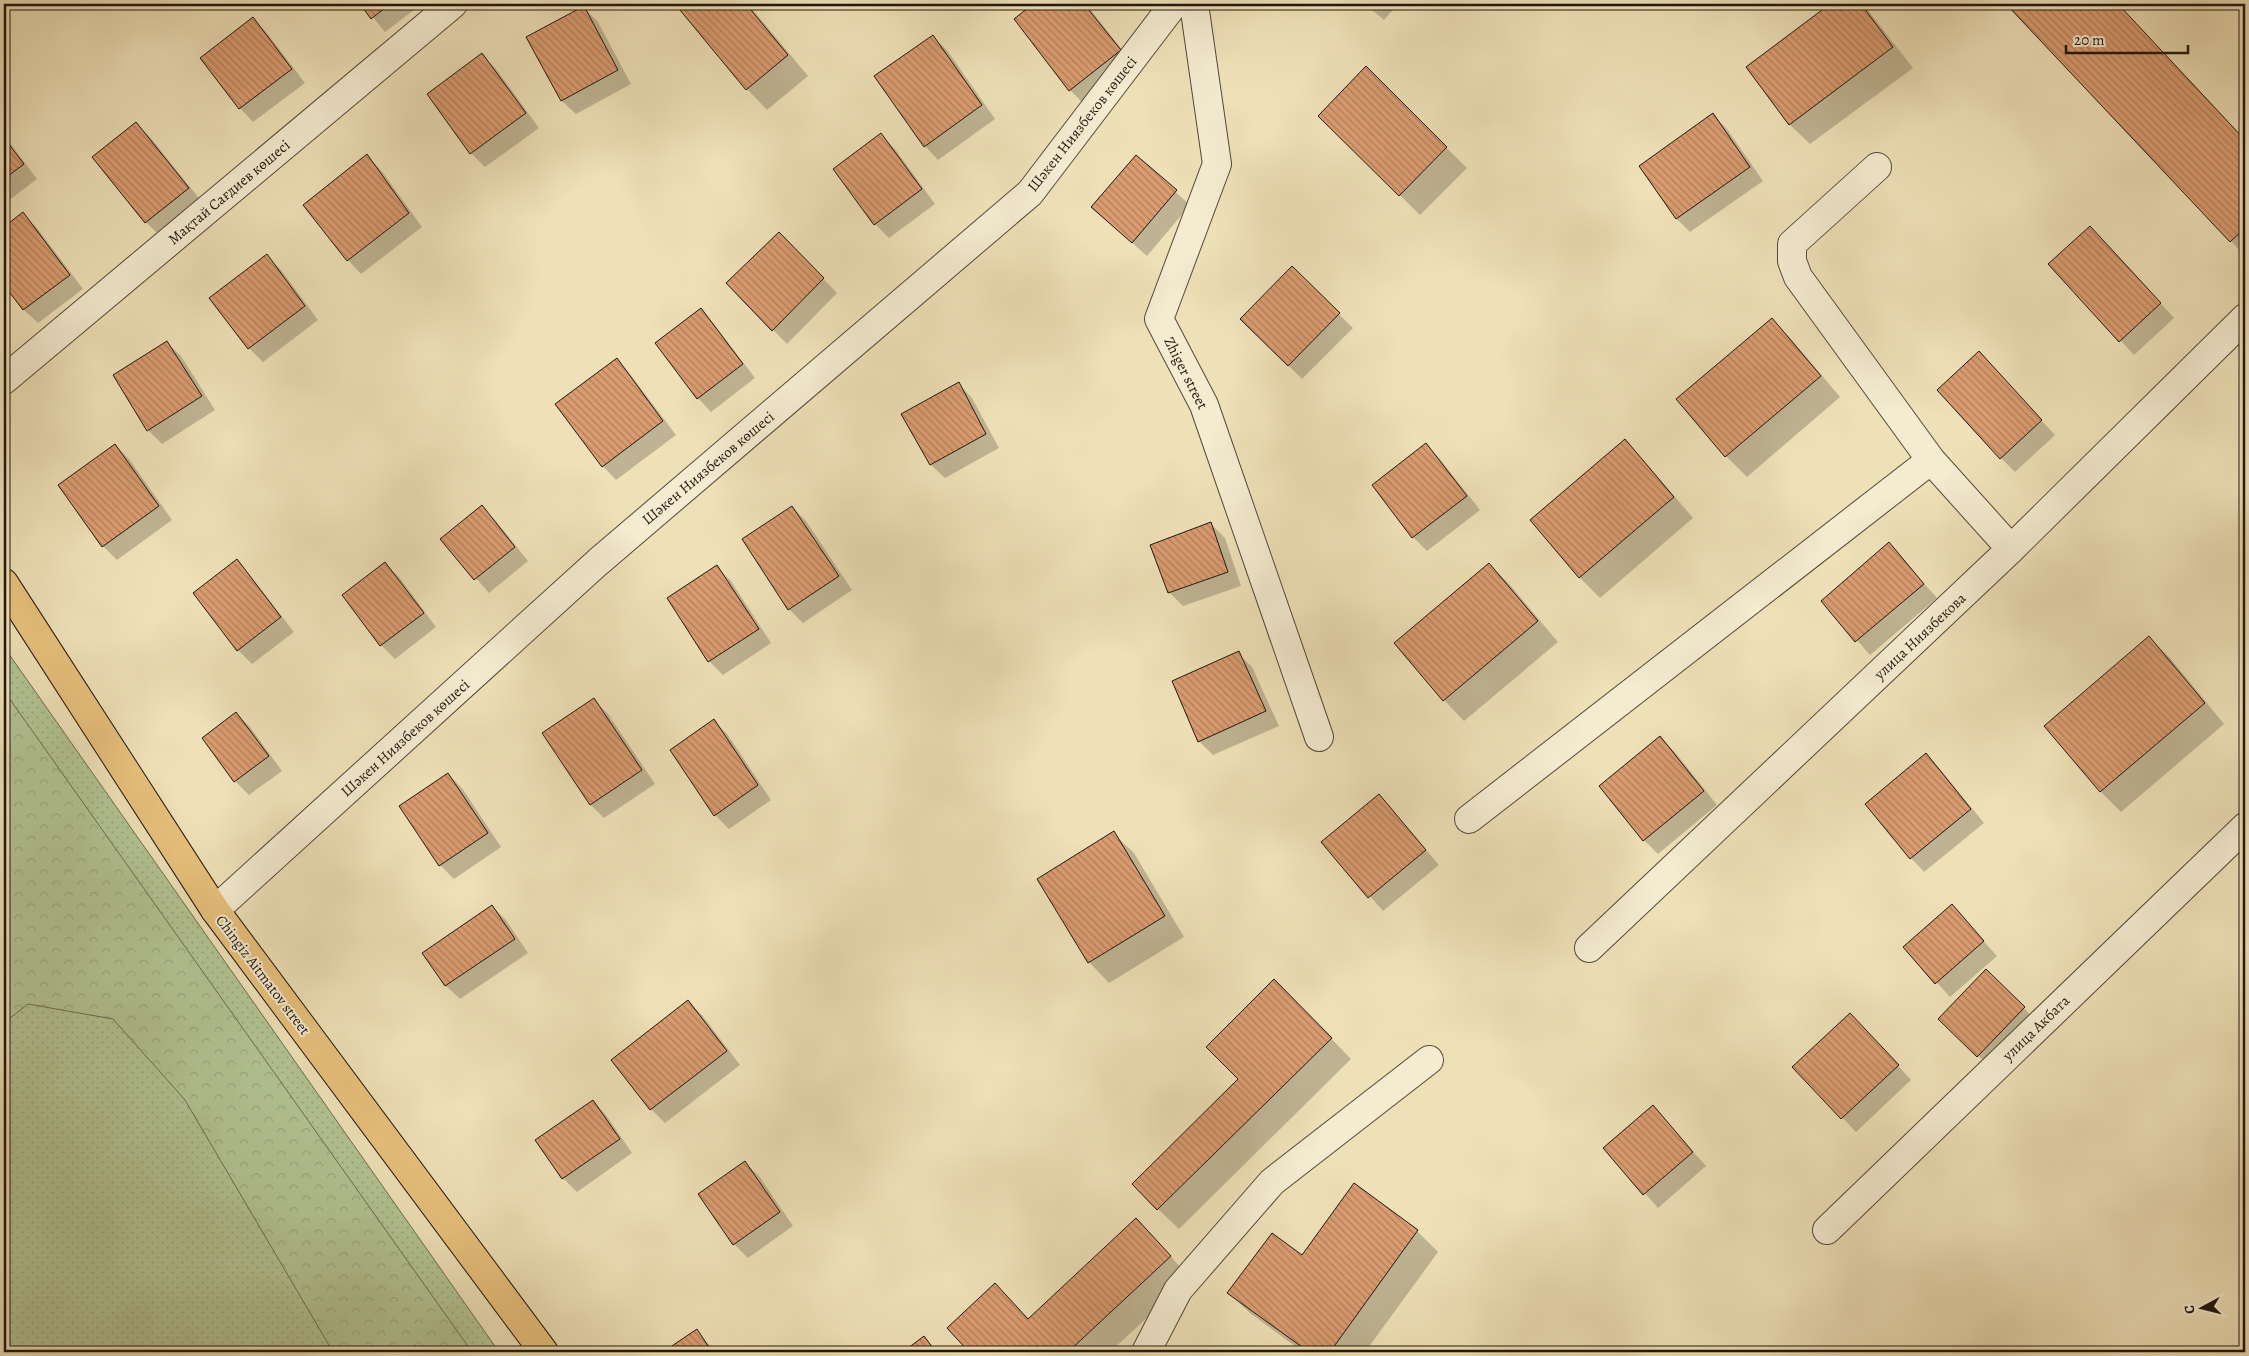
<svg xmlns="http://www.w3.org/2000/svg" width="2249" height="1356" font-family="Alegreya,serif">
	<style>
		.grass { fill: url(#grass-dots); stroke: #696c51 }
		.forest { fill: url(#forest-crowns); stroke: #696c51 }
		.shadow { fill: #0003 }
		.building { fill: url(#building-back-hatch); stroke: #20160f }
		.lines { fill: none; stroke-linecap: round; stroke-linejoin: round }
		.minor-casing { stroke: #544839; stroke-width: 30 }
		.major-casing { stroke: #20160f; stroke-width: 30 }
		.minor { stroke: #f4ebd0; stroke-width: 28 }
		.major { stroke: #e7c07c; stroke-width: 28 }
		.labels { text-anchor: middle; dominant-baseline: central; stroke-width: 4; stroke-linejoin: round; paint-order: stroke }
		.street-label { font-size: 15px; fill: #20160f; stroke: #f4ebd0 }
	</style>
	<defs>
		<pattern id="grass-dots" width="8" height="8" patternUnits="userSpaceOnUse" patternTransform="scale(1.25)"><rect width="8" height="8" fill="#b2c393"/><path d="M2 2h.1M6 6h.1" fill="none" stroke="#99a77e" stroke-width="1.8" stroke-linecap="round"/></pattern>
		<pattern id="forest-crowns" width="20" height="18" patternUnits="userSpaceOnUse" patternTransform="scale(1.25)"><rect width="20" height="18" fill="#b2c393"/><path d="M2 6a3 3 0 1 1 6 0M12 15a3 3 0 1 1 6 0" fill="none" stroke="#99a77e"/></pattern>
		<pattern id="building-back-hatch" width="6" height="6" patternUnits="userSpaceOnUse" patternTransform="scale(1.25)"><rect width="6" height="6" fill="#da9c70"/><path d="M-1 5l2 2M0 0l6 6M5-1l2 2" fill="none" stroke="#b07e5a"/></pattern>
	</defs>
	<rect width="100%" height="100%" fill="#eee0b7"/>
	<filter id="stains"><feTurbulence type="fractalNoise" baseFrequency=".004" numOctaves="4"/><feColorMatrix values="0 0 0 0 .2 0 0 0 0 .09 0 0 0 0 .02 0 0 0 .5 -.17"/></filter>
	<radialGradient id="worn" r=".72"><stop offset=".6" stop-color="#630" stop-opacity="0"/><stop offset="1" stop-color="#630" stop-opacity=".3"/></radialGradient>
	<!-- grass -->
	<path class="grass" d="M4 647 499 1352H4Z"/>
	<!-- forest -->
	<path class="forest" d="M4 691 472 1352H333L185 1100 113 1019 28 1004 4 1023Z"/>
	<!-- shadow -->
	<path class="shadow" d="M362 4H422L385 32Z
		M676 4H748L808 76 767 110 747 89Z
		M1035 4H1086L1134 65 1084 104 1070 90 1016 19Z
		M1365 4H1398L1384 20Z
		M1832 4H1863L1913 68 1810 144 1789 124 1747 67Z
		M2007 4H2118L2245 140V256Z
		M584 8 598 22 631 84 576 114 562 101 528 38Z
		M253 19 267 33 305 83 253 122 240 108Z
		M933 37 947 50 995 119 938 160 925 146Z
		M482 55 496 69 539 128 485 167 471 153 428 94Z
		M1366 68 1467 168 1420 215 1320 116Z
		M1713 115 1727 129 1763 181 1690 232 1676 218Z
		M136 123 150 137 202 202 160 236 146 222Z
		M4 135 37 179 4 204Z
		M881 135 895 149 935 204 889 238 875 224Z
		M367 156 381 170 422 227 361 274 348 260Z
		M1136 156 1190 205 1147 256 1092 207Z
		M23 214 37 228 83 289 38 323 24 310 4 283V229Z
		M779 233 837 293 787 344 728 284Z
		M2104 241 2174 318 2134 355 2050 264Z
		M267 256 281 270 318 320 263 362 249 348Z
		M1292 268 1353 328 1302 379 1242 319Z
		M700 310 714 324 755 378 711 412 698 398Z
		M1772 319 1792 340 1840 397 1747 477 1726 456 1678 399Z
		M167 343 181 356 215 410 162 444 148 430Z
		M616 360 630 374 676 435 616 480 603 466Z
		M1992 367 2055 435 2015 472 2001 458Z
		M959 384 972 398 999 448 945 478 931 465Z
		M1625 441 1645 462 1693 518 1600 598 1580 578 1531 520Z
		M1426 444 1439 458 1480 510 1427 551 1413 537Z
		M115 445 129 459 172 520 117 560 103 546Z
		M482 507 496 521 528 561 489 593 442 539Z
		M792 507 806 521 852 590 803 623 789 609Z
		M1211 524 1225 538 1241 586 1183 606 1169 592Z
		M1889 544 1937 598 1870 655 1823 601Z
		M237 561 250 575 294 632 252 664 238 650Z
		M385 564 399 577 436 627 395 659 381 645Z
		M1489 564 1510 585 1558 642 1464 721 1444 700 1396 644Z
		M717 567 731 581 771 643 723 675 709 661Z
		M2149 638 2170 658 2224 724 2121 812 2101 792Z
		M1238 653 1252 667 1279 726 1213 755 1199 741Z
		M594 700 608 714 655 784 604 818 590 804Z
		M236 713 250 727 282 771 249 795 235 781 203 738Z
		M714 721 728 735 771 800 729 829 715 815Z
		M1660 737 1674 751 1717 805 1658 854 1644 840Z
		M1926 755 1940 769 1984 823 1924 872 1911 858Z
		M448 774 462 788 501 847 454 879 440 865 401 806Z
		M1379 795 1439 865 1383 911 1323 842Z
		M1113 833 1134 853 1184 937 1109 983 1089 962Z
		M492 906 506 920 528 953 460 999 446 986 424 953Z
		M1952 906 1997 956 1950 997 1905 947Z
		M1986 971 2038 1022 1992 1069 1940 1019Z
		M1295 1001 1351 1059 1179 1229 1158 1209 1240 1079Z
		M688 1002 702 1015 740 1065 665 1123 651 1109Z
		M1864 1028 1911 1080 1856 1132 1794 1067Z
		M593 1101 606 1115 632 1153 577 1192 563 1178Z
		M1653 1107 1706 1166 1658 1208 1605 1148Z
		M745 1163 759 1176 793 1226 748 1258 734 1244Z
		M1354 1185 1417 1231 1438 1252 1365 1352H1303L1250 1313 1229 1293 1302 1257Z
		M1156 1240 1190 1278 1110 1352H971L949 1328 995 1285 1029 1320Z
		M696 1331 716 1352H665Z
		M924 1338 938 1352H905Z"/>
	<!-- building -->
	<path class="building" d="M360 4H390L371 19Z
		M675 4H746L788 55 746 90Z
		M1033 4H1084L1121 50 1069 91 1014 19Z
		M1830 4H1861L1893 47 1789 125 1746 67Z
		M2006 4H2118L2245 140V228L2230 242Z
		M584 6 618 70 561 101 526 37Z
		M253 17 292 69 239 109 200 58Z
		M933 35 982 105 924 147 874 76Z
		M482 53 526 113 470 154 427 94Z
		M1366 66 1447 147 1399 196 1318 116Z
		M1713 113 1750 167 1676 219 1639 166Z
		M136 122 189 188 145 223 92 157Z
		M881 133 922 189 874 225 833 169Z
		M4 138 24 164 4 179Z
		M367 154 409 213 347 261 303 205Z
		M1136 155 1177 190 1132 243 1091 207Z
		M23 212 70 275 23 310 4 285V227Z
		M2090 226 2161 303 2119 342 2048 264Z
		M779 232 824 278 772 331 726 283Z
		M267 254 305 306 248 349 209 298Z
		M1292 266 1340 313 1288 366 1240 319Z
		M701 308 743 364 697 399 655 343Z
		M1772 318 1821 376 1725 457 1676 399Z
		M167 341 202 396 147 431 113 375Z
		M1979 351 2042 420 2000 459 1937 390Z
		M617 358 663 421 602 467 555 404Z
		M959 382 986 434 930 465 901 414Z
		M1625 439 1674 497 1579 578 1530 520Z
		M1426 443 1467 496 1412 538 1372 485Z
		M115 444 159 506 102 547 58 485Z
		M482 505 515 547 474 580 440 539Z
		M792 506 839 576 788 610 742 539Z
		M1211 522 1228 572 1168 593 1150 545Z
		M1889 542 1924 584 1855 642 1821 601Z
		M237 559 281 617 237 651 193 593Z
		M385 562 424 613 380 646 342 595Z
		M1489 563 1538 621 1443 701 1394 643Z
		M717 565 759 629 708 662 667 598Z
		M2149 636 2205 703 2100 792 2044 726Z
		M1239 651 1266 711 1198 742 1172 681Z
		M594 698 642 770 590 805 542 733Z
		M236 712 269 756 234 782 202 738Z
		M714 719 758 785 714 816 670 750Z
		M1660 736 1704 791 1643 841 1599 786Z
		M1926 753 1971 809 1910 859 1865 804Z
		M448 773 488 833 439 866 399 806Z
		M1379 794 1426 850 1368 898 1321 842Z
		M1114 831 1165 916 1088 963 1037 879Z
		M1952 904 1984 941 1935 984 1903 947Z
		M492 905 515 939 445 986 422 953Z
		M1986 969 2025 1007 1977 1057 1938 1019Z
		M1274 979 1332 1038 1157 1210 1132 1184 1238 1079 1206 1047Z
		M688 1000 727 1051 650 1110 611 1060Z
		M1850 1013 1899 1065 1841 1119 1792 1067Z
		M593 1100 620 1139 562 1179 535 1140Z
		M1653 1105 1693 1152 1643 1195 1603 1148Z
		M745 1161 780 1212 733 1245 698 1194Z
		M1354 1183 1418 1230 1330 1352H1309L1227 1293 1272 1233 1302 1255Z
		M1136 1218 1171 1256 1068 1352H969L947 1328 995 1283 1028 1319Z
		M697 1329 712 1352H663Z
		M924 1336 936 1352H903Z"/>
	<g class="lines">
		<!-- minor casing -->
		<g class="minor-casing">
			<path id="minor" d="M1194 4 1217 164 1159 319 1204 405 1319 737
				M1877 167 1792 244V261L1798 277 1931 460 2011 549
				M4 380 453 4
				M1469 819 1931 460
				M215 910 598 562 1030 193 1174 4
				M1589 948 2011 549 2245 318
				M1827 1230 2245 827
				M1146 1352 1178 1290 1272 1182 1429 1060"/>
		</g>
		<!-- major casing -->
		<g class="major-casing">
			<path id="major" d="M4 583 215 910 544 1352"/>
		</g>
		<!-- minor -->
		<use href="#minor" class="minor"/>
		<!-- major -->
		<use href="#major" class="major"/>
	</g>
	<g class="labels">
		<!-- street labels -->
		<g class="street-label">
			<text transform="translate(1082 124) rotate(-52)">Шәкен Ниязбеков көшесі</text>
			<text transform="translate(229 192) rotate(-40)">Мақтай Сағдиев көшесі</text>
			<text transform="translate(1186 373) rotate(63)">Zhiger street</text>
			<text transform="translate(708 468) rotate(-40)">Шәкен Ниязбеков көшесі</text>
			<text transform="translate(1920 636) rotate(-43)">улица Ниязбекова</text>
			<text transform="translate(405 738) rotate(-42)">Шәкен Ниязбеков көшесі</text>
			<text transform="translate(263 975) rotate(53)">Chingiz Aitmatov street</text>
			<text transform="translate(2036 1028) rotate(-44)">улица Акбата</text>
		</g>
	</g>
	<!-- margin -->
	<rect width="2249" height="1356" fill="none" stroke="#eee0b7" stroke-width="20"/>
	<rect x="5" y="5" width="2239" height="1346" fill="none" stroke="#20160f" stroke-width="2.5"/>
	<rect x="10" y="10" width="2229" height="1336" fill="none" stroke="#20160f"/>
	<!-- north arrow -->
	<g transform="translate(2202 1308) rotate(263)" stroke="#f4ebd0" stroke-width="4" paint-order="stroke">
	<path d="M0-4L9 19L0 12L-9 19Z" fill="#20160f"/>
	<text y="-8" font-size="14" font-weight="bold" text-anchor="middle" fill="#20160f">С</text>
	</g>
	<!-- scale -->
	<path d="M2066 45v8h122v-8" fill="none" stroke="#20160f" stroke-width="2.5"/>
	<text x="2074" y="45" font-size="15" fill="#20160f" stroke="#f4ebd0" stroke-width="4" paint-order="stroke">20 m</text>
	<rect width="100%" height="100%" filter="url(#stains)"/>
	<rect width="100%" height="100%" fill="url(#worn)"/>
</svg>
